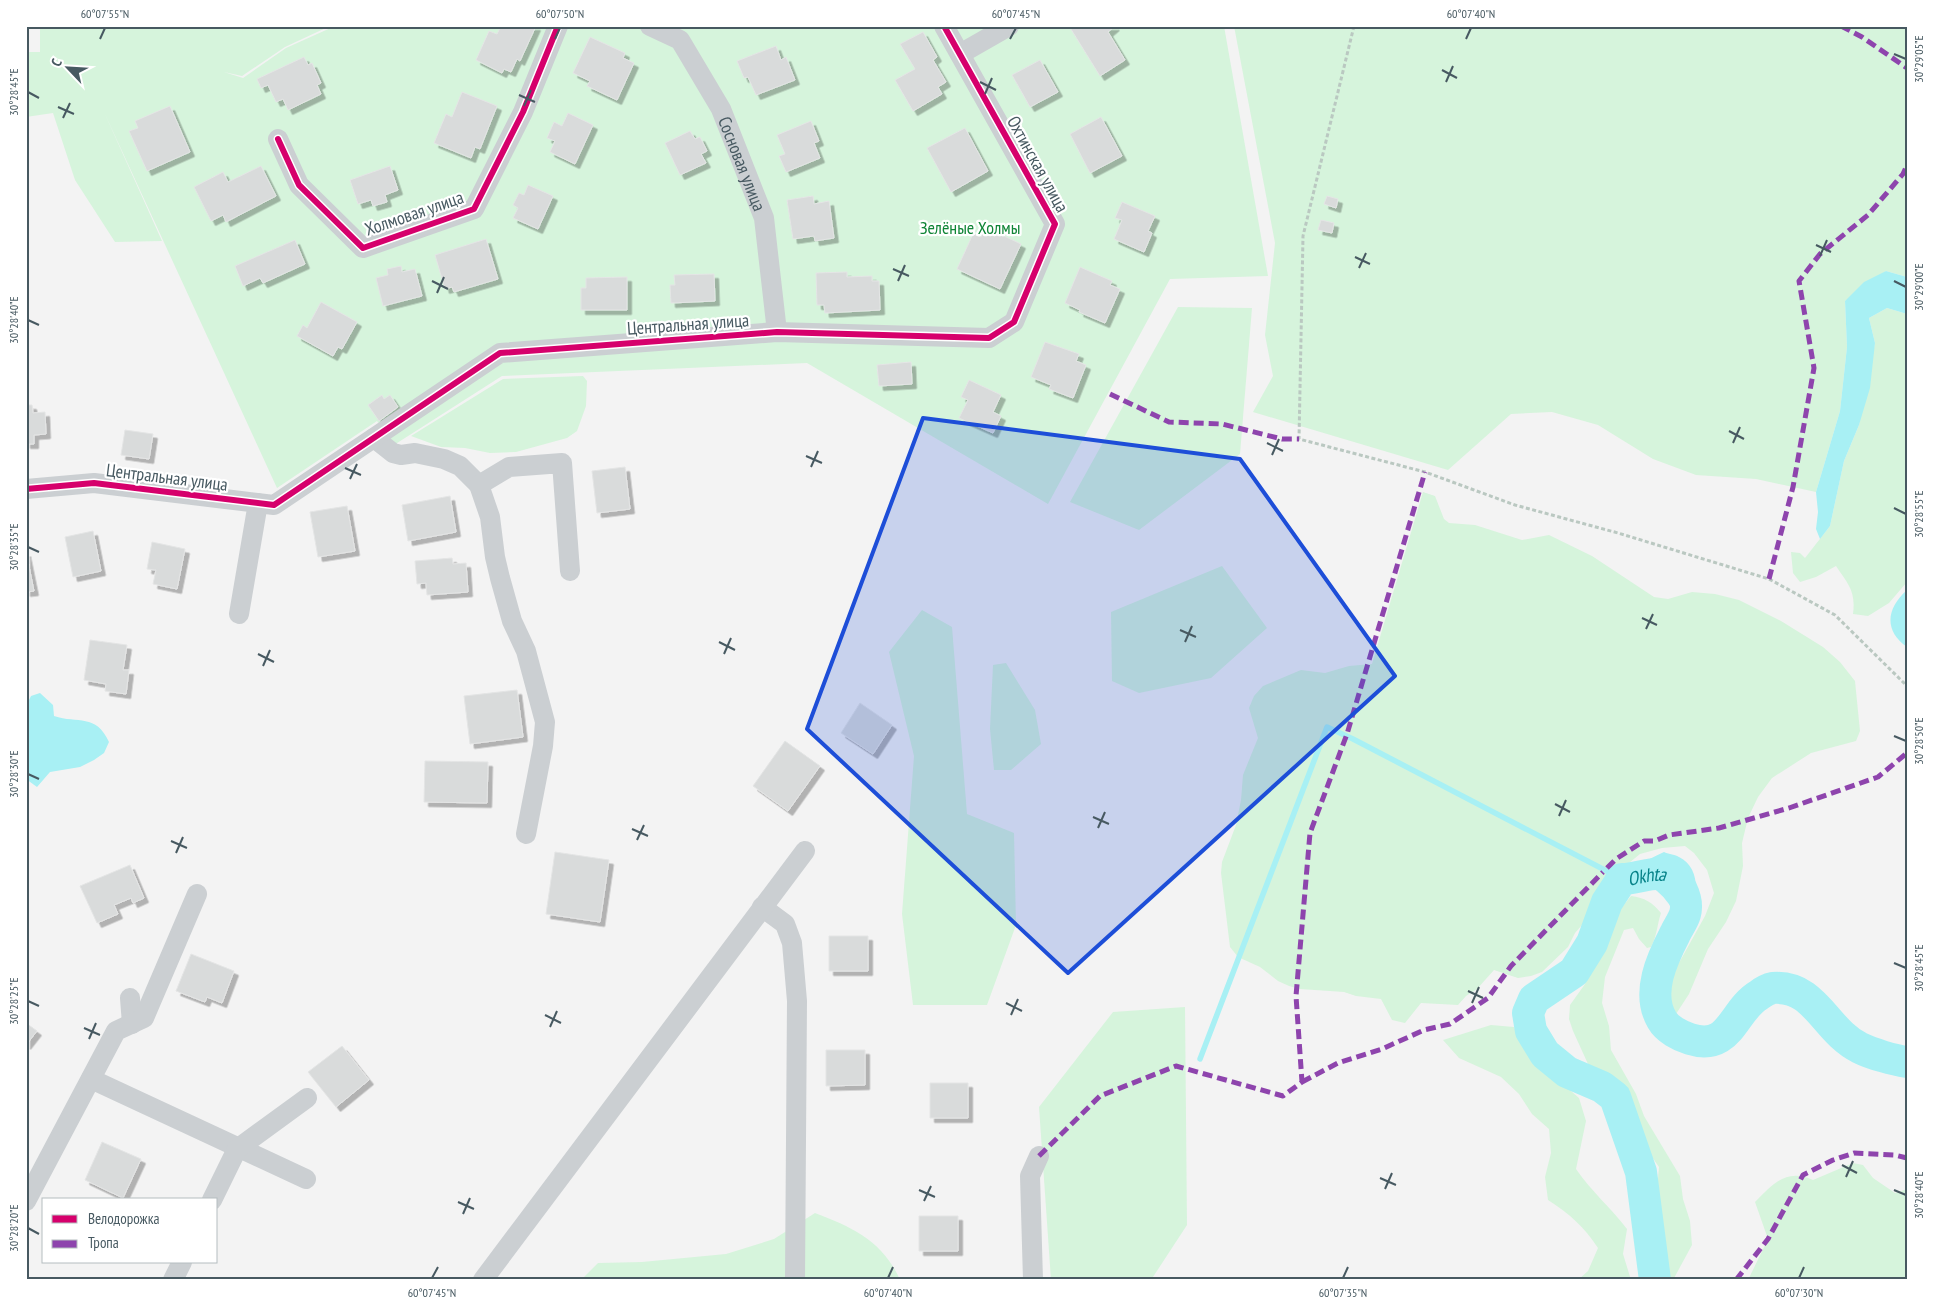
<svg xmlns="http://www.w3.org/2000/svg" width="1933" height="1306" font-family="'PT Sans Narrow',sans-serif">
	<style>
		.green { fill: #d6f4dc }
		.water { fill: #a8f0f4 }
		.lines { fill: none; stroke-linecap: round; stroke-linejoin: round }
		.stream { stroke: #a8f0f4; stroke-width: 5.5 }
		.river { stroke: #a8f0f4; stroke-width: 32 }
		.building { fill: #d9dbdb; stroke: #e4e5e5; filter: url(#shadow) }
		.path { stroke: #bac8c1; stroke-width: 3; stroke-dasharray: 4 2.5; stroke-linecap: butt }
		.minor { stroke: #cbcfd2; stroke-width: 20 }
		.quiet { stroke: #8e44ad; stroke-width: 5; stroke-dasharray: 10 5; stroke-linecap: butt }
		.cycleway-casing { stroke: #fff; stroke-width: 9 }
		.cycleway { stroke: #d6006c; stroke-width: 6 }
		.marked { fill: #1d4ed8; fill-opacity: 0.2; stroke: #1d4ed8; stroke-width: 4; stroke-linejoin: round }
		.ticks { fill: none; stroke: #475961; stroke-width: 2 }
		.labels { text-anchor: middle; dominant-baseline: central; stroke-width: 4.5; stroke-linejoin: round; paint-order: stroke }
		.street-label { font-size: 18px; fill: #475961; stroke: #fff }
		.park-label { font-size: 18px; fill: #108537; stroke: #fff }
		.water-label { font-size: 19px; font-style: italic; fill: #058288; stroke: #fff }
		.neatline { fill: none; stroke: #475961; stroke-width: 2 }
		.ticks-label { font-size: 12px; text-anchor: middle; fill: #475961 }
	</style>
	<defs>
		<filter id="shadow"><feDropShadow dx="4.5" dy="4.5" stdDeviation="0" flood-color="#0004"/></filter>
	</defs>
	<rect width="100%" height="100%" fill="#f3f3f3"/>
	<!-- green -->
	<path class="green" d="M40 26H330L285 47 242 76 224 72 243 78 286 48 335 26H1224L1268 276 1170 279 1048 504 807 363 502 376 394 445 377 421 277 488 104 112 162 241 115 242 75 180 53 113 26 117V52H40Z
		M1234 26H1907V277L1886 271 1845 301 1847 347 1840 411 1816 492 1756 479 1696 475 1653 459 1598 425 1552 412 1511 414 1448 470 1253 412 1273 376 1265 335 1275 243Z
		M1178 307 1252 308 1240 454 1139 530 1070 502Z
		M1887 308 1907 314V582L1889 603 1868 616 1853 614C1856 591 1848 584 1836 566L1816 577 1800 582 1793 573 1791 552 1800 553 1805 558 1830 526 1844 461 1859 425 1875 343 1869 318Z
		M583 376 587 381 586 406 577 431 567 438 516 452 490 453 465 448 441 447 411 436 503 379Z
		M1423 492 1435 496 1444 519 1449 523 1475 525 1522 540 1549 535 1592 556 1654 597 1668 599 1692 592 1715 594 1739 600 1781 621 1823 647 1840 662 1855 681 1860 731 1856 741 1811 753 1772 778 1758 797 1748 818 1742 843 1743 866 1736 901 1726 922 1708 949 1689 994 1676 1014H1665L1662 1002 1664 979 1670 968 1680 961 1705 916 1714 893 1707 870 1694 853 1685 846 1662 848 1640 854 1613 876 1597 908 1575 933 1568 947 1542 972 1531 976 1518 978 1494 970 1477 989 1466 996 1458 1005 1421 1003 1405 1023 1392 1020 1381 999 1356 996 1344 992 1300 989 1289 986 1278 981 1260 967 1238 957 1230 947 1221 873 1222 862 1236 825 1241 800 1243 775 1258 738 1249 708 1254 696 1263 686 1301 670 1325 673 1349 666 1372 664Z
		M1222 566 1267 628 1211 678 1139 693 1112 681 1111 612Z
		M922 610 952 627 967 814 1014 833 1016 925 987 1005H913L902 914 914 756 889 652Z
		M1006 663 1035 710 1041 744 1011 770H994L990 729 993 665Z
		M1631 896C1645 898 1652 902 1661 913 1657 925 1657 936 1651 947L1647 948 1639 939 1633 928 1624 930 1605 977 1602 1003 1609 1026 1611 1050 1636 1094 1644 1116 1680 1176 1683 1199 1690 1221 1692 1245 1673 1280H1666C1659 1242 1655 1205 1659 1167L1645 1147 1613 1087 1602 1083 1593 1075 1573 1031 1569 1019 1570 1005 1585 984 1597 950 1615 916Z
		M1185 1007 1187 1225 1151 1280H1051L1039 1107 1113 1012Z
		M1491 1025 1514 1027 1525 1051 1579 1098 1586 1121 1576 1169C1591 1191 1611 1208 1627 1229L1623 1254 1631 1280H1578L1588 1271 1598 1248C1584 1227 1570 1214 1548 1200L1545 1177 1551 1153 1549 1129 1532 1114 1519 1094 1501 1077 1459 1058 1443 1040Z
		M1853 1163 1863 1165 1873 1178 1895 1193 1907 1189V1280H1748L1768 1239 1755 1202C1773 1184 1786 1168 1813 1180Z
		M815 1213C852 1227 883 1241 900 1280H581L598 1263 642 1262 726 1254 774 1239Z"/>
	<!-- water -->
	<path class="water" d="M1886 271 1907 277V314L1887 308 1869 318 1875 343 1870 388 1859 425 1844 461 1830 526 1820 539 1816 529 1818 512 1816 492 1840 411 1847 347 1845 301 1864 282Z
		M1907 590V647C1883 630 1887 608 1907 590Z
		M40 693 53 705 54 716C78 724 96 713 109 742L104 753 94 760 80 767 50 772 37 787 26 779V706L31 696Z
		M1664 852C1668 854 1674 854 1679 857 1698 866 1699 891 1692 909 1689 918 1680 927 1674 935 1674 930 1676 924 1675 919 1674 907 1660 891 1649 886 1640 882 1625 887 1615 888 1625 872 1646 860 1664 852Z"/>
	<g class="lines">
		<!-- stream -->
		<path class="stream" d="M1200 1059 1327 727 1353 739 1622 879"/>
		<!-- river -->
		<path class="river" id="s1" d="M1655 1280 1641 1172 1615 1097 1602 1087 1567 1072 1545 1054 1531 1031 1528 1013 1534 999 1574 972 1592 943 1607 902 1622 879C1636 879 1650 872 1664 874 1679 876 1689 900 1685 914 1683 921 1678 927 1675 934 1662 959 1646 993 1662 1020 1667 1029 1680 1036 1690 1039 1731 1052 1732 1011 1759 995 1763 992 1768 989 1773 988 1816 985 1825 1031 1860 1048 1872 1054 1894 1060 1907 1062"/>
	</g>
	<!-- building -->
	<path class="building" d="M501 26H536L520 61 517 59 511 72 504 69 502 73 476 60 489 31 497 34Z
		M1069 26H1115L1108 32 1125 60 1100 76Z
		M923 32 937 57 933 60 946 82 938 87 942 94 913 111 895 80 915 69 900 44Z
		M590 37 625 53 623 58 634 63 617 100 587 86 590 81 573 73Z
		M776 46 781 60 786 57 795 80 756 95 748 77 744 78 737 61Z
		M304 57 308 65 312 63 321 83 317 85 321 94 288 110 283 99 276 102 268 85 261 88 257 79Z
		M1040 60 1058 92 1030 107 1012 75Z
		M462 92 497 106 480 149 475 147 471 158 434 143 446 114 452 117Z
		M170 106 190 152 147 171 129 131 138 128 135 121Z
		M568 113 593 125 575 164 550 152 555 141 547 138 554 122 562 126Z
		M1101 117 1122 156 1090 173 1070 134Z
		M811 121 819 141 814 143 820 158 786 172 779 156 785 154 777 135Z
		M965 128 988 171 951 192 927 148Z
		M690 131 695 139 700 137 707 151 701 154 706 163 680 175 665 143Z
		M261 166 276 196 226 222 223 215 211 221 194 187 223 172 228 182Z
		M390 166 398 190 385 195 387 202 373 206 371 200 358 204 350 180Z
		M528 185 553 196 538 229 513 218 518 208 513 205 519 193 524 195Z
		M813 196 814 204 829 201 834 238 815 241 814 236 793 239 787 200Z
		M1327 196 1338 199 1336 208 1324 204Z
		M1122 202 1155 216 1148 231 1152 233 1144 252 1114 239 1122 220 1115 218Z
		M1321 220 1334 223 1332 233 1318 230Z
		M985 227 1021 244 1000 289 957 269 973 234 981 237Z
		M486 239 498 279 454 292 452 287 445 289 435 255Z
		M295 240 305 264 263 283 260 278 243 286 235 266Z
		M401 266 402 272 415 269 422 296 383 306 376 278 388 275 387 269Z
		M1080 267 1112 281 1110 285 1120 289 1105 323 1079 312 1080 310 1065 303Z
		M847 272V277L872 276V281H879L880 310 825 313 824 305H817L816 273Z
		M714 274 715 301 671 303 670 285H675L674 275Z
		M627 277V310H581V288H586V278Z
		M321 302 357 322 342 349 338 347 333 356 297 336 303 325 307 328Z
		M1045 342 1079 354 1076 361 1086 365 1073 398 1049 389 1051 385 1031 377Z
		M911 362 912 384 879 386 877 365Z
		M969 380 1001 395 993 412 1001 416 993 433 959 418 968 400 961 397Z
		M382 395 384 399 390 395 398 407 379 421 368 405Z
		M26 405H32L33 413 45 412 46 434 34 435V444H26Z
		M125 430 153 434 149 459 121 455Z
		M625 467 630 509 597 513 592 471Z
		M450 496 456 532 408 541 402 505Z
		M347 506 355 551 318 557 310 512Z
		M93 531 101 571 73 577 65 537Z
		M152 542 185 549 177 589 153 584 156 570 147 569Z
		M26 552 34 591 26 592Z
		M452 558 453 564 466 563 468 592 427 595 426 583 417 584 415 561Z
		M90 640 127 645 123 670H129L126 694 105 691 106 684 84 680Z
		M517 690 523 737 470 744 464 696Z
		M860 703 892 725 873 754 841 733Z
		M785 741 820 766 788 811 753 786Z
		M425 761 488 762 487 803 424 802Z
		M555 852 609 860 600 922 546 914Z
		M130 865 144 898 133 903 131 898 114 905 118 914 97 923 80 886Z
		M829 936H868V971H829Z
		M191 954 234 971 222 1003 207 997 205 1002 176 991Z
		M26 1023 37 1031 26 1045Z
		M342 1046 369 1080 336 1107 308 1072Z
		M826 1050H865V1085L826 1086Z
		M930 1083H968V1118H930Z
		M102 1142 141 1159 123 1198 85 1180Z
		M919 1216H958V1251H919Z"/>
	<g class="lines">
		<!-- path -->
		<path class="path" d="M1354 26 1303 236 1299 439 1425 472 1515 505 1618 533 1769 579 1835 615 1907 686"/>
		<!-- minor -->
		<g class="minor">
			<path id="s2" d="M650 26 680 40 721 109 764 218 777 332"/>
			<path d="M960 54 1009 26"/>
			<path d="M278 139 299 185 363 248 474 209 523 112 558 26"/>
			<path d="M374 438 393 453 401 455 415 453 444 459 460 466 479 485 490 517 495 557 500 578 512 621 526 651 545 722 543 746 526 834"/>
			<path d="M479 485 509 467 562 463 570 571"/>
			<path d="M26 489 94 483 274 505 500 353 777 332 989 338 1014 322 1055 224 944 26"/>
			<path d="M239 614 258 503"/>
			<path d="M762 907 785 924 792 943 797 1001 795 1280"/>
			<path d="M130 998 132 1024"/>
			<path d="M91 1079 306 1179"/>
			<path d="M212 1200 237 1149 307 1098"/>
			<path d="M26 1201 116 1031 144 1018 197 894"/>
			<path d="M173 1280 182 1262"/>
			<path d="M483 1280 805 851"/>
			<path d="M1033 1280 1030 1176 1039 1156"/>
		</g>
		<!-- quiet -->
		<path class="quiet" d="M1841 26 1862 37 1907 68
			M1110 394 1169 422 1222 424 1282 439H1299
			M1769 579 1793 487 1814 368 1799 281 1820 254 1868 215 1903 174 1907 165
			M1607 868 1616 859 1644 841H1655L1669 835 1719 828 1789 808 1878 777 1907 753
			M1302 1082 1338 1063 1382 1049 1424 1030 1450 1024 1488 998 1511 966 1603 872
			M1039 1156 1100 1096 1176 1066 1283 1096 1302 1082 1296 996 1310 833 1347 734 1425 472
			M1736 1280 1768 1239 1803 1175 1833 1160 1854 1153 1895 1155 1907 1158"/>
		<!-- cycleway casing -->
		<g class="cycleway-casing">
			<path id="cycleway" d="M278 139 299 185 363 248 474 209 523 112 558 26
				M26 489 94 483 274 505 500 353 777 332 989 338 1014 322 1055 224 944 26"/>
		</g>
		<!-- cycleway -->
		<use href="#cycleway" class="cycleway"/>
	</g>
	<!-- marked area -->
	<path class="marked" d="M923 418 1240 459 1395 676 1068 973 807 729Z"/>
	<!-- ticks -->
	<path class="ticks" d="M100 39 105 28M555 39 560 28M1010 39 1016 28M1466 39 1471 28M1894 54 1906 59M1442 70 1457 78M980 82 996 90M1446 82 1453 66M28 92 39 98M985 94 992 78M519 95 535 102M524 106 531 90M58 107 74 114M63 118 70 103M1816 245 1831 252M1820 256 1827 240M1355 257 1370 264M1359 268 1366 253M893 269 909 276M432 281 448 289M898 281 905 265M1894 281 1906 287M437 293 444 277M28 320 39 325M1729 431 1744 439M1267 443 1283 451M1733 443 1740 427M1272 455 1279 439M806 456 822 463M811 467 818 451M345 468 361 475M350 479 357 464M1894 508 1906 514M28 547 39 552M1642 618 1657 625M1646 629 1653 614M1180 630 1196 637M719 642 735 650M1185 642 1192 626M258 654 274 662M724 654 731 638M263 666 270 650M1894 736 1906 741M28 774 39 779M1555 804 1570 812M1559 816 1566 800M1093 817 1109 824M1098 828 1105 812M632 829 648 836M637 840 644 825M171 841 187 848M176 853 183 837M1894 963 1906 968M1468 991 1483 998M28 1001 39 1006M1006 1003 1022 1011M1472 1003 1479 987M545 1015 561 1023M1011 1015 1018 999M550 1027 557 1011M84 1028 100 1035M89 1039 96 1023M1842 1165 1857 1173M1846 1177 1853 1161M1380 1178 1396 1185M1385 1189 1392 1173M919 1190 935 1197M1894 1190 1906 1195M924 1201 931 1186M458 1202 474 1209M463 1214 470 1198M28 1228 39 1234M432 1278 438 1267M888 1278 893 1267M1343 1278 1348 1267M1799 1278 1804 1267"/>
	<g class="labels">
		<!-- street labels -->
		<g class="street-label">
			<text stroke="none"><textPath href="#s2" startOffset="172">Сосновая улица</textPath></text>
			<text transform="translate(1038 164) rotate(61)">Охтинская улица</text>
			<text transform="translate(414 213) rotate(-19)">Холмовая улица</text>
			<text transform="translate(688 324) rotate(-4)">Центральная улица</text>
			<text transform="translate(167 477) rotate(7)">Центральная улица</text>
		</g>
		<!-- park labels -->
		<g class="park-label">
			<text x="970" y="227">Зелёные Холмы</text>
		</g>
		<!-- water labels -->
		<g class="water-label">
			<text stroke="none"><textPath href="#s1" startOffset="510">Okhta</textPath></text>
		</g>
	</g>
	<!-- border -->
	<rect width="1933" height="1306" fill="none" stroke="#ffffff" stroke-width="55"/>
	<!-- legend -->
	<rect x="42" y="1198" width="175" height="65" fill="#ffffff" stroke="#b5bdc0"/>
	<rect x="52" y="1215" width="25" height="8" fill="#d6006c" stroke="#b5bdc0"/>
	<text x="88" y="1224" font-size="15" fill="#475961">Велодорожка</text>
	<rect x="52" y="1240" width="25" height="8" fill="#8e44ad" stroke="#b5bdc0"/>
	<text x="88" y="1248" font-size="15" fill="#475961">Тропа</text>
	<!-- north arrow -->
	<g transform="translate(68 68) rotate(295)" stroke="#ffffff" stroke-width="4" paint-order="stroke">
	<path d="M0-4L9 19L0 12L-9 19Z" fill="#475961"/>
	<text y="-8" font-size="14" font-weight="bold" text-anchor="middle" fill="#475961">С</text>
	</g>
	<rect x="28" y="28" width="1878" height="1250" class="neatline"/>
	<g class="ticks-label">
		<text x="105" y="18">60°07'55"N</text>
		<text x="560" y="18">60°07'50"N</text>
		<text x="1016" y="18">60°07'45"N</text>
		<text x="1471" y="18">60°07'40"N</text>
		<text transform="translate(1919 59) rotate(-90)" y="4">30°29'05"E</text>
		<text transform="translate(14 92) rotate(-90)" y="4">30°28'45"E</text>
		<text transform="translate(1919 287) rotate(-90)" y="4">30°29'00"E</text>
		<text transform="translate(14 320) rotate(-90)" y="4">30°28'40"E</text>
		<text transform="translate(1919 514) rotate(-90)" y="4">30°28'55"E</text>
		<text transform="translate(14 547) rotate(-90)" y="4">30°28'35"E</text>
		<text transform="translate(1919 741) rotate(-90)" y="4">30°28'50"E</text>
		<text transform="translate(14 774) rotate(-90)" y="4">30°28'30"E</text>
		<text transform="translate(1919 968) rotate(-90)" y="4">30°28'45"E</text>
		<text transform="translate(14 1001) rotate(-90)" y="4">30°28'25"E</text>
		<text transform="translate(1919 1195) rotate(-90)" y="4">30°28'40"E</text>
		<text transform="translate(14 1228) rotate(-90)" y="4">30°28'20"E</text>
		<text x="432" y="1297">60°07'45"N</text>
		<text x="888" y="1297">60°07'40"N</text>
		<text x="1343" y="1297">60°07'35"N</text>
		<text x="1799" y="1297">60°07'30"N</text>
	</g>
</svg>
